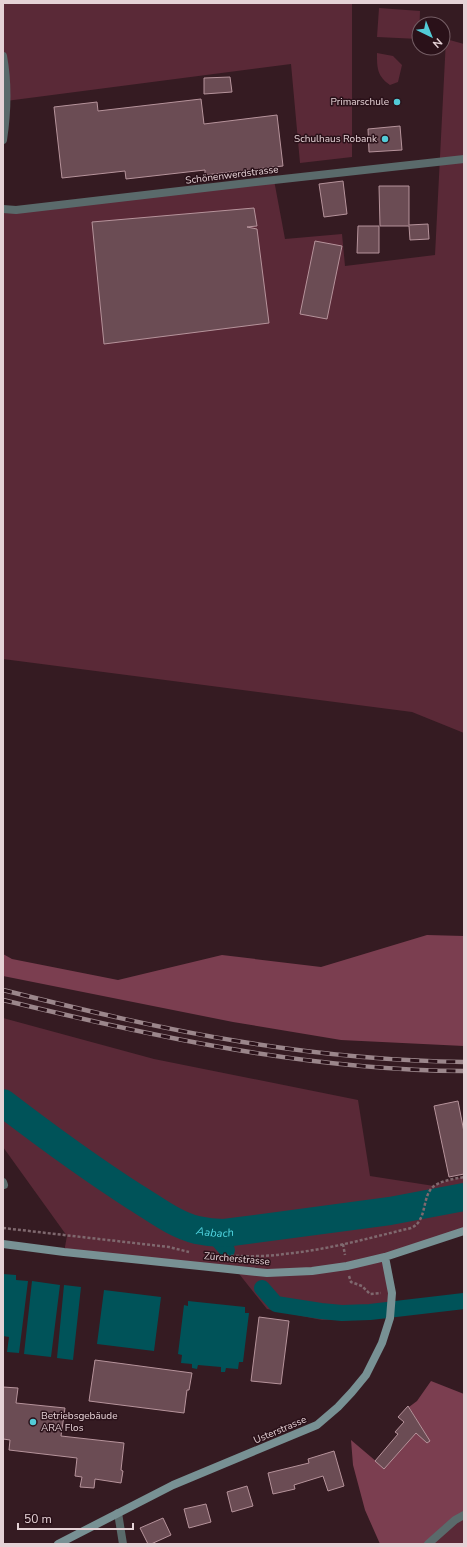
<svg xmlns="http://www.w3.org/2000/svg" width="467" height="1547" font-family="'Nunito Sans',sans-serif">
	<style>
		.green { fill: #5a2937 }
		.forest { fill: #7b3e50 }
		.water { fill: #005359 }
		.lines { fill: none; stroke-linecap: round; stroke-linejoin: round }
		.canal { stroke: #005359; stroke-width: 16 }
		.river { stroke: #005359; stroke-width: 28 }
		.building { fill: #6b4c54; stroke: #b6939b }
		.path { stroke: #7f686e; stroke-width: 2.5; stroke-dasharray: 3 2; stroke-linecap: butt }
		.service { stroke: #5a6a6b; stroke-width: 8 }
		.minor { stroke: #5a6a6b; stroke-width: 8 }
		.tertiary { stroke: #5a6a6b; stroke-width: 8 }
		.secondary { stroke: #789194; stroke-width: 8 }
		.rail-casing { stroke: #9b868b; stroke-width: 4.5 }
		.rail { stroke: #2a1119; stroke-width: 3; stroke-dasharray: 9; stroke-linecap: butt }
		.poi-dot { fill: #52cbd7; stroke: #2a1119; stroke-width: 1.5 }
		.labels { text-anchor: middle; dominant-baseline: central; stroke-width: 3; stroke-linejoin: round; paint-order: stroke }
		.poi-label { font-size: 10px; fill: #e5d2d6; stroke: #2a1119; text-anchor: end }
		.street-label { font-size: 10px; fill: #e5d2d6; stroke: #2a1119 }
		.water-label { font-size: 11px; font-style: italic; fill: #52d9e5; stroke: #2a1119 }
	</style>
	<rect width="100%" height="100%" fill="#351b22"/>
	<!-- green -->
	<path class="green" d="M3 3H352V157L300 163 291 64 6 101 3 56Z
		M379 8 420 11 419 39 377 37Z
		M446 39 464 44V733L412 712 3 659V209L274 180 285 239 342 234 345 266 435 255Z
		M377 53 393 56 402 65 398 82 390 85C377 76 377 68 377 53Z
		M3 1018 154 1059 358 1100 370 1176 434 1186 442 1182 464 1177V1231L386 1257 392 1293 390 1318 322 1320 267 1309 236 1270 64 1252 67 1236 3 1147Z
		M464 1515V1544H428Z"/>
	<!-- forest -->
	<path class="forest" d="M427 935 464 936V1046L341 1040 233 1022 3 976V954L12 959 118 980 222 955 321 967Z
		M431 1381 464 1394V1515L428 1544H380L365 1510 353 1465 351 1440 384 1468 421 1427 409 1407 417 1401Z"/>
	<!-- water -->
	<path class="water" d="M3 1274 16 1275V1280L28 1281 19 1353 7 1352 9 1337 3 1336V1338Z
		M32 1281 60 1285 51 1357 24 1354Z
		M64 1285 81 1287 73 1360 57 1358Z
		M104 1290 161 1297 154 1351 97 1344Z
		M188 1301 245 1307V1313H249L243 1362H239L238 1369 226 1368 225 1372H221V1367L198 1365 197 1369 192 1368V1364L181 1363 182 1355 178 1354 184 1305 188 1306Z"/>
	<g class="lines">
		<!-- canal -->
		<path class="canal" d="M212 1233 227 1250
			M262 1288 276 1304 321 1311 342 1313 370 1312 464 1301"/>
		<!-- river -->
		<path class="river" id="s1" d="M3 1103C46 1136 90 1168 135 1197 155 1209 175 1225 197 1230 206 1232 215 1233 224 1233L390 1211 464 1197"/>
	</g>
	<!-- building -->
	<path class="building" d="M230 77 232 92 204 94V78Z
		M201 99 204 124 277 115 283 166 205 175V170L126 179 125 171 62 178 54 107 97 102 98 111Z
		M400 126 402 150 369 152 368 129Z
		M343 181 347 214 324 217 319 184Z
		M379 186H409V225L428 224 429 239 410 240 409 226H380Z
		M254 208 257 226 247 227 257 229 269 323 104 344 92 222Z
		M358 226H379V253H357Z
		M315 241 342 246 327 319 300 314Z
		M458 1101 464 1132V1174L449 1177 434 1106Z
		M259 1317 289 1321 281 1384 251 1381Z
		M95 1360 192 1373 189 1390H187L184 1413 89 1401Z
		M3 1387 18 1388 16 1403 65 1408 61 1436 124 1443 121 1470 123 1471 121 1483 95 1479 94 1488 80 1487 82 1477 75 1476 77 1458 9 1450 10 1440 3 1439Z
		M408 1406 430 1441 427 1443 416 1433 384 1469 375 1461 398 1434 395 1432 404 1422 398 1417Z
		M334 1451 344 1486 328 1491 323 1476 294 1485 295 1489 273 1494 268 1473 309 1463 308 1459Z
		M247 1486 253 1506 232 1512 227 1492Z
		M206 1504 211 1522 189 1528 184 1509Z
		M163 1518 171 1535 151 1544H148L140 1528Z"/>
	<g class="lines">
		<!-- path -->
		<path class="path" d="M3 1228 169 1247 189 1252
			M343 1244 345 1255
			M226 1256C245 1256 265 1257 284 1254 327 1250 369 1238 411 1228 428 1221 421 1196 434 1186 443 1180 454 1179 464 1177
			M349 1276 351 1282 362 1286 370 1294 381 1293"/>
		<!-- service -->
		<path class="service" d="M3 1182 4 1185"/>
		<!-- minor -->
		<path class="minor" d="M118 1513 123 1544
			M428 1544 455 1520 464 1515"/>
		<!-- tertiary -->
		<path class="tertiary" d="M3 56C8 83 7 113 3 140
			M3 209 16 210 274 180 464 159"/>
		<!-- secondary -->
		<path class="secondary" d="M3 1244 64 1252 267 1273 312 1271 347 1266 385 1257 464 1231
			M58 1544 173 1485 317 1425 338 1407 352 1392 366 1375 382 1343 390 1318 392 1293 385 1257"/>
		<!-- rail casing -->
		<g class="rail-casing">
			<path id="rail" d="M3 990C83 1010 162 1029 243 1042 316 1054 390 1061 464 1062
				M3 1000C155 1037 307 1070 464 1071"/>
		</g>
		<!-- rail -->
		<use href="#rail" class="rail"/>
	</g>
	<!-- markers -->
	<g class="poi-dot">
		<circle cx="397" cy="102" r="4"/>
		<circle cx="385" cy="139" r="4"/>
		<circle cx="33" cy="1422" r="4"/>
	</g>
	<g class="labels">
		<!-- poi labels -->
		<g class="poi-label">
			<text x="389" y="102">Primarschule</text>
			<text x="377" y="139">Schulhaus Robank</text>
			<text x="41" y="1416" text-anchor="start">Betriebsgebäude<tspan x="41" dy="12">ARA Flos</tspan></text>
		</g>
		<!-- street labels -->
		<g class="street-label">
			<text transform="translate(232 175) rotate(-7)">Schönenwerdstrasse</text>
			<text transform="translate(237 1259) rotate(5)">Zürcherstrasse</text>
			<text transform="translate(280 1430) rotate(-23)">Usterstrasse</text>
		</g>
		<!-- water labels -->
		<g class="water-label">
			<text stroke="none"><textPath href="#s1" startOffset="251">Aabach</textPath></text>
		</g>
	</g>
	<!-- border -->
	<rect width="467" height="1547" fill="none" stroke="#e5d2d6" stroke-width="8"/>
	<!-- north arrow -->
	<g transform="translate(431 36) rotate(137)"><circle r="19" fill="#2a1119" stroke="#755e65"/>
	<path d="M0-3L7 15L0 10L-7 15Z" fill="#52cbd7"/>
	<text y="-6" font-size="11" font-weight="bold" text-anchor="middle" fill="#e5d2d6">N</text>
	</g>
	<!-- scale -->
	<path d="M18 1523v6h115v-6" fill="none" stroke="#e5d2d6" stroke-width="2"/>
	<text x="24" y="1523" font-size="12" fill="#e5d2d6" stroke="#2a1119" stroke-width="3" paint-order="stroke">50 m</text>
</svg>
